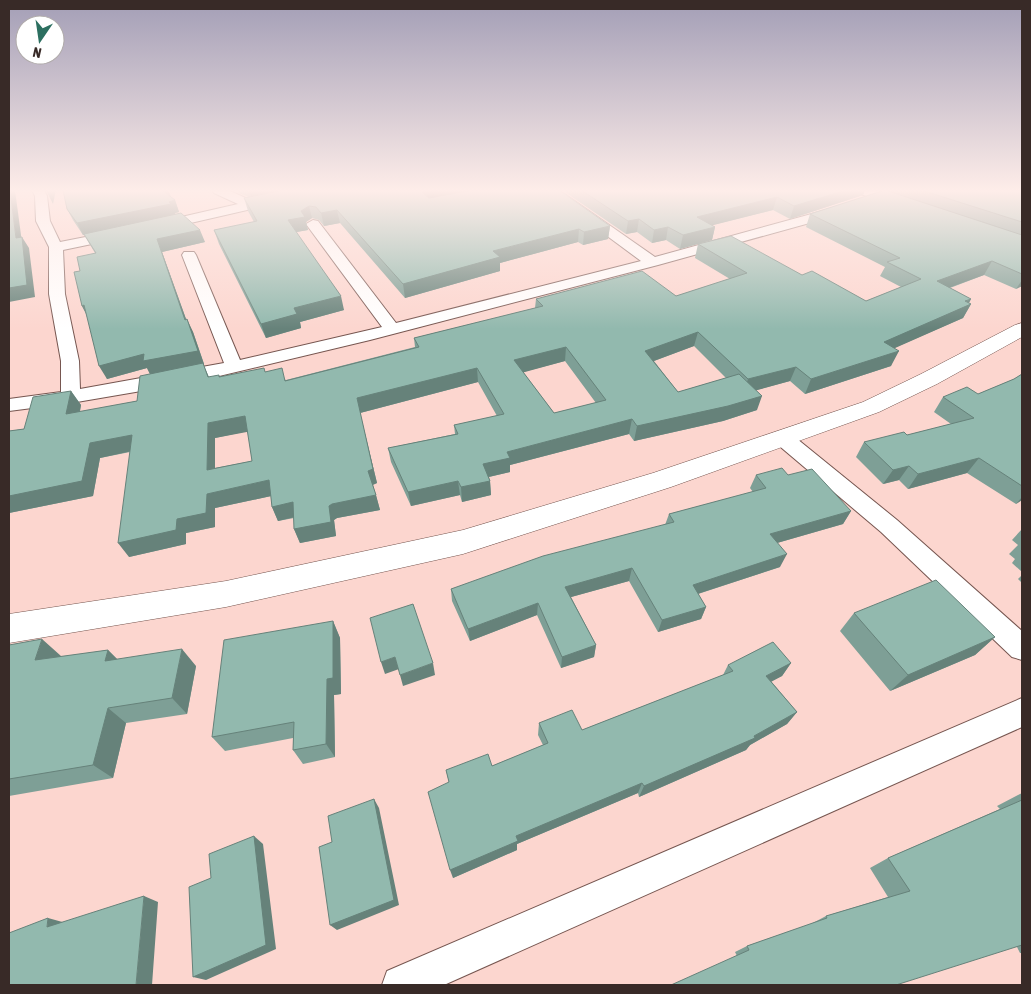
<svg xmlns="http://www.w3.org/2000/svg" width="1031" height="994" font-family="'Asap Condensed',sans-serif">
	<style>
		.lines { fill: none; stroke-linecap: round; stroke-linejoin: round }
		.street-casing { stroke: #765650; stroke-width: 2 }
		.secondary-casing { stroke: #765650; stroke-width: 1 }
		.street { fill: #fff; fill-rule: evenodd }
		.secondary { fill: #fff; fill-rule: evenodd }
		.wall { fill: #7e9f96; fill-rule: evenodd }
		.shaded-wall { fill: #66827a }
		.building { fill: #92b9ae; stroke: #66827a; fill-rule: evenodd }
	</style>
	<rect width="100%" height="100%" fill="#fcd6cf"/>
	<g class="lines">
		<!-- street casing -->
		<g class="street-casing">
			<path id="street" d="M32 190H44L47 196 50 221 60 242 116 231 123 235 116 239 63 250 65 294 79 361 80 389 224 363 182 255 184 252H194L196 255 240 360 382 327 306 224 313 220 318 221 396 323 641 261 545 190H559L655 257 837 207 844 211 842 214 658 265 370 340 194 382 71 403 9 411V399L61 392V361L49 294V247L36 221 35 196Z
				M212 190H228L252 201 301 190H323L317 194 160 230 153 226 155 223 238 204 214 193Z
				M855 190H874L908 200 909 203 903 207 857 193Z
				M784 432 791 434 897 520 1022 631V660L1012 657 881 532 777 444 774 439 777 434Z
				M1022 698V727L444 985H382L387 971Z"/>
		</g>
		<!-- secondary casing -->
		<g class="secondary-casing">
			<path id="secondary" d="M1022 323V337L937 384 879 412 671 487 463 554 226 607 9 643V614L226 581 463 530 653 473 863 402 921 374 1015 325Z"/>
		</g>
		<!-- street -->
		<use href="#street" class="street"/>
		<!-- secondary -->
		<use href="#secondary" class="secondary"/>
	</g>
	<!-- wall -->
	<path class="wall" d="M237 190H559L610 226 608 239 583 245 578 242 500 263V271L405 298 340 223 324 226 319 220 312 218 306 222 308 230 296 232 344 310 300 322 301 328 266 338 219 244 214 230 254 222 248 211 244 198 249 197 239 193Z
		M562 190H865L863 195 790 219 773 210 712 225 715 227 712 240 680 249 666 240 652 243 637 232 626 234Z
		M878 190H1022V286L1016 289 984 275 950 288 971 299 969 303 971 304 963 318 894 348 891 366 805 394 790 381 756 390 757 410 723 421 634 441 629 434 510 465V472L489 477 490 481 491 495 462 502 460 495 411 506 391 462 388 448 455 434 454 425 497 416 478 382 360 413 377 483 373 485 380 510 337 518 334 520 336 536 300 543 294 529V518L278 521 272 507 271 496 215 508V527L186 533V544L129 557 130 452 100 458 93 496 9 513V431L24 429 71 391 81 405 80 412 137 401 150 374 147 368 107 379 86 314 82 306 80 271 95 253 84 235H83L73 220 67 209 172 198 175 200 179 212 175 213V214L205 242 162 252 186 319 193 332 204 364H203L209 377H220L265 372 286 380 415 347 414 338 535 308 536 299 676 296 730 279 695 258 698 244 802 275 866 301 901 287 880 276 885 267 806 227 810 214 883 191ZM694 346 726 378 678 392 654 361ZM565 361 596 403 554 413 523 372ZM248 431 252 461 215 468V438Z
		M1022 374V500L1016 504 967 473 908 489 899 480 883 484 856 457 864 442 907 435 951 424 934 412 943 397 978 394 1014 379Z
		M756 475H788L851 511 843 524 777 543 780 567 698 594 706 607 701 619 658 632 629 581 571 597 596 645 594 657 561 668 537 615 470 641 452 601 451 589 665 525 669 514 753 492 750 488Z
		M1022 529V572L1012 563 1015 559 1009 554 1018 545 1012 540Z
		M1022 575V583L1018 579Z
		M854 613 995 637 975 655 890 691 840 631Z
		M333 621 340 638 341 694 334 695 335 757 303 764 293 750V738L225 751 212 737Z
		M9 645 61 657 108 650 117 659 196 666 187 714 126 723 113 778 9 796Z
		M791 663 782 676 771 681 797 712 787 724 750 745 746 750 639 797 638 793 517 844V850L453 878 449 783 446 770 492 766 543 745 538 735 539 723 582 730 723 675 728 665Z
		M1022 793V953H1020L1017 947 737 956 735 952 747 946 811 924 826 916 888 897 870 868 888 858 1000 809 997 806Z"/>
	<!-- shaded-wall -->
	<path class="shaded-wall" d="M10 190H15L23 250 16 238Z
		M47 190H56L53 204 47 192Z
		M162 190H168L172 199Z
		M249 190H293L252 199Z
		M425 190H481L423 204 422 192Z
		M846 190H865L863 195 790 219 794 206Z
		M777 197 773 210 694 230 697 217Z
		M175 200 179 212 175 213 176 215 83 235 77 223Z
		M309 206 312 218 306 222 308 230 291 233 288 220Z
		M337 210 340 223 324 226 321 213Z
		M639 219 637 232 626 234 628 221Z
		M610 226 608 239 583 245 584 232Z
		M668 227 666 240 652 243 654 230Z
		M715 227 712 240 680 249 683 235Z
		M579 229 578 242 500 263V271L405 298 403 284 493 251Z
		M200 230 205 242 162 252 191 333 185 320 157 239Z
		M22 237 29 248 35 297 9 302V288Z
		M992 261 984 275 929 295 937 281Z
		M1022 280V286L1016 289Z
		M341 296 344 310 300 322 301 328 266 338 261 324 294 308Z
		M971 299 967 306 971 304 963 318 877 356 884 342Z
		M84 305 89 319 82 306Z
		M187 319 193 332 204 364H203L209 378 150 374 147 368 107 379 99 366Z
		M698 332 694 346 643 365 645 351Z
		M566 347 565 361 514 375V360Z
		M899 351 891 366 805 394 811 379Z
		M796 367 790 381 743 394 748 379Z
		M477 368 478 382 360 413 377 483 372 485 368 471 357 398Z
		M71 391 81 405 76 429 66 414Z
		M762 396 757 410 723 421 634 441 637 426Z
		M245 416 252 431 215 438V485L207 470 208 423Z
		M632 419 629 434 510 465V472L484 478 483 464 507 452Z
		M132 435 141 449 100 458 93 496 9 513V496L90 443Z
		M979 458 967 473 908 489 918 474Z
		M909 466 899 480 883 484 893 470Z
		M269 480 276 495 215 508V527L186 533V544L129 557 118 543 207 494Z
		M458 481 460 495 411 506 408 492Z
		M490 481 491 495 462 502 461 487Z
		M376 495 380 510 337 518 334 520 336 536 300 543 294 529 332 504Z
		M1022 497V500L1016 504Z
		M293 502 299 516 278 521 272 507Z
		M851 511 843 524 763 547 770 534Z
		M787 554 780 567 688 597 693 585Z
		M632 568 629 581 564 599 565 587Z
		M538 603 537 615 470 641 468 629Z
		M706 607 701 619 658 632 662 620Z
		M333 621 340 638 341 694 334 695 335 757 326 744 327 679Z
		M995 637 975 655 890 691 908 675Z
		M42 639 61 656 55 677 35 660Z
		M596 645 594 657 561 668 562 657Z
		M182 649 196 666 187 714 172 698Z
		M108 650 125 667 105 661Z
		M395 657 399 669 385 674 381 662Z
		M433 663 435 675 403 686 400 675Z
		M791 663 782 676 758 689 766 676Z
		M108 708 126 723 113 778 93 765Z
		M797 712 787 724 750 745 746 750 639 797 644 786 754 736Z
		M642 783 638 793 517 844V850L453 878 450 870 516 836Z
		M374 799 379 808 399 905 337 930 330 925Z
		M254 836 263 844 276 949 206 980 193 977Z
		M144 896 158 902 152 985H136Z
		M48 918 66 923 47 927Z"/>
	<!-- building -->
	<path class="building" d="M9 190H10L16 238 22 237 27 285 9 288Z
		M63 190H162L175 200 169 202 171 204 77 223 67 209Z
		M284 190H425L422 192 429 198 473 190H559L610 226 584 232 579 229 493 251 500 257 403 284 337 210 321 213 316 207 309 206 301 211 305 217 288 220 341 296 294 308 297 314 261 324 214 230 257 221 244 198Z
		M581 190H846L794 206 777 197 697 217 715 227 683 235 668 227 654 230 639 219 628 221Z
		M885 190 1022 235V274L992 261 937 281 971 299 965 301 971 304 884 342 899 351 811 379 796 367 748 379 698 332 645 351 678 392 739 374 762 396 728 406 637 426 632 419 507 452 510 458 483 464 490 481 461 487 458 481 408 492 388 448 458 434 454 425 504 414 477 368 357 398 373 469 368 471 376 495 332 504 329 506 331 522 294 529 293 502 272 507 269 480 207 494 206 513 177 519 176 530 118 543 132 435 90 443 82 481 9 496V431L24 429 33 397 71 391 66 414 137 401 140 376 203 363 208 377 219 375V377L264 368 265 372 282 368 285 381 419 347 414 338 543 306 536 299 642 271 676 296 747 273 698 244 731 236 802 275 812 271 866 301 921 279 887 262 900 258 810 214ZM566 347 606 400 554 413 514 360ZM245 416 252 461 207 470 208 423Z
		M921 190H1022V222Z
		M181 213 200 230 157 239 185 320 187 319 198 351 143 361 144 354 99 366 84 305 82 306 74 272 80 271 77 257 96 253 84 234Z
		M1022 374V486L979 458 918 474 909 466 893 470 864 442 904 432 907 435 974 418 943 397 967 387 978 394 1014 379Z
		M782 468 788 475 812 469 851 511 770 534 787 554 693 585 706 607 662 620 632 568 565 587 596 645 562 657 538 603 468 629 451 589 543 556 674 522 669 514 766 488 756 475Z
		M936 580 995 637 908 675 854 613Z
		M413 604 433 663 400 675 395 657 381 662 370 618Z
		M333 621V678L327 679 326 744 293 750 294 722 212 737 224 640Z
		M42 639 35 660 108 650 105 661 182 649 172 698 108 708 93 765 9 779V645Z
		M773 642 791 663 766 676 797 712 754 736 755 738 644 786 642 783 516 836 518 841 450 870 428 792 449 782 446 770 488 754 492 766 548 743 539 723 572 710 582 730 733 671 728 665Z
		M374 799 394 900 330 925 319 847 332 842 328 816Z
		M1022 800V945L896 985H671L749 950 747 946 827 918 826 916 910 891 888 858Z
		M254 836 266 945 193 977 189 887 211 878 209 854Z
		M144 896 136 985H9V933L48 918 47 927Z"/>
	<!-- sky -->
	<linearGradient id="sky" x2="0" y2="1"><stop stop-color="#a39eb6"/><stop offset="0.58" stop-color="#feede9"/><stop offset="1" stop-color="#feede9" stop-opacity="0"/></linearGradient>
	<rect width="1031" height="329" fill="url(#sky)"/>
	<!-- border -->
	<rect width="1031" height="994" fill="none" stroke="#382a27" stroke-width="20"/>
	<!-- north arrow -->
	<g transform="translate(40 40) rotate(193)"><circle r="24" fill="#ffffff" stroke="#afaaa9"/>
	<path d="M0-4L9 19L0 12L-9 19Z" fill="#2c6f60"/>
	<text y="-8" font-size="14" font-weight="bold" text-anchor="middle" fill="#382a27">N</text>
	</g>
</svg>
